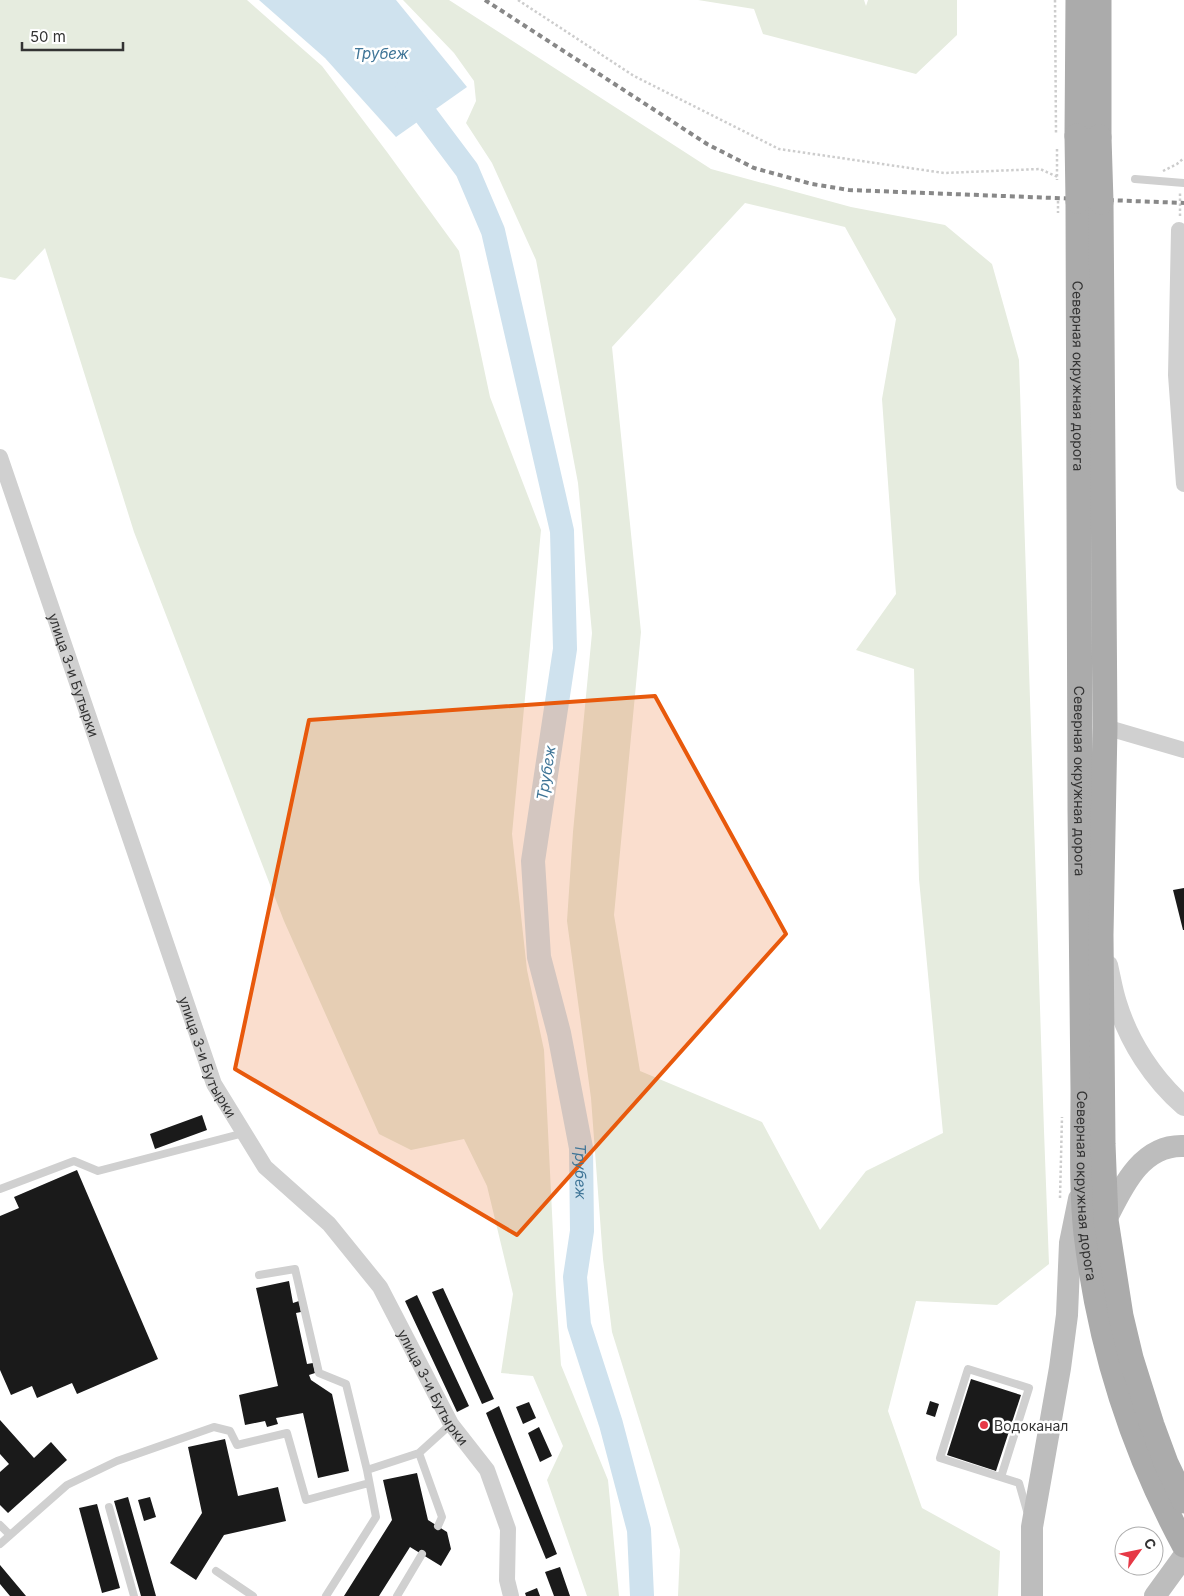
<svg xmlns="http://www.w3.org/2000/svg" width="1184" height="1596" font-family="Inter,sans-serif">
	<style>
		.green { fill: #e6ecdf; fill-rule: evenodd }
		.water { fill: #cfe2ee }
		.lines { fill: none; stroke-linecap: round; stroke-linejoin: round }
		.river { stroke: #cfe2ee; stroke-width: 24 }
		.building { fill: #1a1a1a }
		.path { stroke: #cdcdcd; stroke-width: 2.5; stroke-dasharray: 2.5 2.5; stroke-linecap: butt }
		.service { stroke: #d0d0d0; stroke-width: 8 }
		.minor { stroke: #d0d0d0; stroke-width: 16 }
		.tertiary { stroke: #d0d0d0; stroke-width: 20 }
		.secondary { stroke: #bdbdbd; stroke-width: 22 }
		.primary { stroke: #ababab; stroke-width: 25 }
		.rail { stroke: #888; stroke-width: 4; stroke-dasharray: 5 4; stroke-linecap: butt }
		.path-bridge { stroke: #cdcdcd; stroke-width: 2.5; stroke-dasharray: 2.5 2.5; stroke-linecap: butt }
		.primary-bridge { stroke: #ababab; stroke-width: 25 }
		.marked { fill: #e8590c; fill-opacity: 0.2; stroke: #e8590c; stroke-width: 4; stroke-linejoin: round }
		.poi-dot { fill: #e63946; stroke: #fff; stroke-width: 2 }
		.labels { text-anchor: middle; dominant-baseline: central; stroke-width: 5; stroke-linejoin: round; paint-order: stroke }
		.street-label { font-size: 14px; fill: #333; stroke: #fff }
		.poi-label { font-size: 14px; fill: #333; stroke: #fff; text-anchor: start }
		.water-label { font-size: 15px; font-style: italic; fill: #3f7597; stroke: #fff }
	</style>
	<rect width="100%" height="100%" fill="#fff"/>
	<!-- green -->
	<path class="green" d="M0 0H247L322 66 387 152 459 251 490 397 541 530 512 834 527 970 544 1050 556 1294 561 1365 608 1480 619 1596H587L547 1480 563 1446 533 1376 501 1373 513 1294 487 1186 464 1139 411 1150 379 1134 284 921 134 532 45 248 15 280 0 277Z
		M403 0H449L711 169 851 207 945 225 992 264 1019 360 1044 1131 1049 1264 997 1305 916 1301 888 1411 922 1508 1000 1551 998 1596H678L680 1550 612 1332 603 1259 591 1098 567 921 573 832 592 633 578 483 536 260 492 163 466 123 476 101 474 81 454 53ZM745 203 845 227 896 319 882 399 896 594 856 650 914 669 919 879 943 1133 866 1171 820 1230 762 1122 640 1071 614 915 641 632 612 347Z
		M698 0H864L866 6 868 0H957V35L916 74 763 34 754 9Z"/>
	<!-- water -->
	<path class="water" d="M259 0H396L467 87 396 137 325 58Z"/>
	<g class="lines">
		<!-- river -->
		<path class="river" id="s1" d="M407 90 467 170 493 231 562 531 565 649 533 861 539 957 559 1033 581 1148 582 1231 575 1277 579 1325 611 1424 639 1530 642 1596"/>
	</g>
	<!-- building -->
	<path class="building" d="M1184 888V930H1183L1173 890Z
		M202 1115 207 1130 155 1149 150 1134Z
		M77 1170 158 1359 77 1394 72 1383 37 1398 32 1386 11 1395 0 1370V1216L19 1208 14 1197Z
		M289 1281 293 1303 299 1301 301 1312 296 1313 307 1364 313 1363 315 1373 309 1375 311 1380 332 1394 349 1471 318 1478 303 1413 276 1418 278 1424 267 1427 265 1421 245 1425 239 1395 278 1386 256 1288Z
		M443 1288 494 1399 482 1404 432 1292Z
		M417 1295 469 1406 457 1412 405 1301Z
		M971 1379 1021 1395 996 1471 947 1455Z
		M930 1401 939 1404 935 1417 926 1414Z
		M529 1402 536 1418 523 1424 516 1407Z
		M499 1406 557 1554 546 1559 486 1413Z
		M0 1420 34 1458 51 1442 67 1460 8 1513 0 1505V1472L9 1464 0 1454Z
		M539 1427 552 1456 540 1462 528 1433Z
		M225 1439 238 1496 278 1487 286 1521 224 1535 196 1580 170 1563 202 1513 188 1447Z
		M417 1473 428 1520 447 1532 451 1549 441 1566 410 1547 379 1596H344L392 1520 383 1480Z
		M128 1497 156 1596H141L114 1501Z
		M150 1497 156 1517 144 1521 138 1500Z
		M97 1504 120 1588 102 1593 79 1508Z
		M0 1565 26 1596H10L0 1584Z
		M560 1567 570 1596H554L545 1572Z
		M537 1588 540 1596H526L525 1593Z"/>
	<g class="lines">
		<!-- path -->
		<path class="path" d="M518 0 634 76 779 149 944 173 1040 169 1058 177
			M1055 0 1056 133
			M1057 149V169
			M1163 171 1177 164 1184 158
			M1180 216V192
			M1060 1198 1062 1117"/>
		<!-- service -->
		<path class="service" d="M1135 179 1184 183
			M0 1189 74 1161 98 1171 244 1133
			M259 1275 295 1269 319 1373 346 1384 367 1470
			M419 1453 442 1517 438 1526
			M1001 1477 1029 1388 968 1369 940 1458 1019 1483 1027 1511
			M109 1507 134 1596
			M0 1525 10 1535
			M0 1544 67 1485 117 1461 214 1427 230 1431 237 1445 287 1433 306 1500 369 1483
			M216 1571 253 1596
			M326 1596 376 1517 367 1470 419 1453 451 1424
			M397 1596 422 1554"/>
		<!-- minor -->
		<g class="minor">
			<path d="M1179 230 1176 375 1184 484"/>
			<path id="s2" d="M0 457 214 1084 265 1167 329 1224 380 1287 451 1424 487 1470 508 1529 507 1580 511 1596"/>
			<path d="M1105 727 1184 750"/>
		</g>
		<!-- tertiary -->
		<path class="tertiary" d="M1108 965C1111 978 1113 991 1117 1003 1129 1042 1153 1079 1184 1106"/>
		<!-- secondary -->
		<path class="secondary" d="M1106 1220C1122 1188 1141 1144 1184 1146
			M1032 1596V1527L1060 1368 1067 1315 1070 1243 1079 1199
			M1155 1596 1184 1556"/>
		<!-- primary -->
		<g class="primary">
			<path d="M1077 136 1078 0"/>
			<path d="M1099 137V0"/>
			<path id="s3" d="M1078 201C1079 404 1080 607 1080 810 1081 904 1082 997 1083 1091 1083 1138 1081 1187 1086 1234 1099 1345 1131 1447 1184 1545"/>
			<path d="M1101 202 1105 727 1101 935 1103 1144 1106 1220 1121 1316 1131 1358 1152 1425 1166 1463 1184 1501"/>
		</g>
		<!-- rail -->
		<path class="rail" d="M485 0 707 144 754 168 812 184 849 190 1184 203"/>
		<!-- path-bridge -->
		<path class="path-bridge" d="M1057 169V180
			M1058 201V213"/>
		<!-- primary-bridge -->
		<path class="primary-bridge" d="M1077 136 1078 201
			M1099 137 1101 202"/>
	</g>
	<!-- marked area -->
	<path class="marked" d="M655 696 786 934 517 1235 235 1069 309 720Z"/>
	<!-- markers -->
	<circle class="poi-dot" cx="984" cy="1425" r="5"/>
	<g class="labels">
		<!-- street labels -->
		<g class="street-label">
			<text stroke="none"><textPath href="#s3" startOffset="175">Северная окружная дорога</textPath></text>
			<text stroke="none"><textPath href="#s2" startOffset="230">улица 3-и Бутырки</textPath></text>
			<text stroke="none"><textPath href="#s3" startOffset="580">Северная окружная дорога</textPath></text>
			<text stroke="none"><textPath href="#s2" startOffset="635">улица 3-и Бутырки</textPath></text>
			<text stroke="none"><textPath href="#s3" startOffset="985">Северная окружная дорога</textPath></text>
			<text stroke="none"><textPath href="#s2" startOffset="1040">улица 3-и Бутырки</textPath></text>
		</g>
		<!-- poi labels -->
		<g class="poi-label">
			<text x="994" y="1425">Водоканал</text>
		</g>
		<!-- water labels -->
		<g class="water-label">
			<text x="381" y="53">Трубеж</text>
			<text transform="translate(546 773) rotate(-81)">Трубеж</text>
			<text stroke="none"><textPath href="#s1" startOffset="1122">Трубеж</textPath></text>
		</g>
	</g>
	<!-- north arrow -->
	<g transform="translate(1139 1551) rotate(57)"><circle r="24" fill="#ffffff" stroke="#adadad"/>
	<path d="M0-4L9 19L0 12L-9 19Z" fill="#e63946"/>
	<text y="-8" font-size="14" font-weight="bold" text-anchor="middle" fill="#333333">С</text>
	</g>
	<!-- scale -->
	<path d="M22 42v8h101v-8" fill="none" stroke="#333333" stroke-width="2.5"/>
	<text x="30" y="42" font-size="15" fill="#333333" stroke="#ffffff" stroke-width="4" paint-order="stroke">50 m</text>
</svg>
